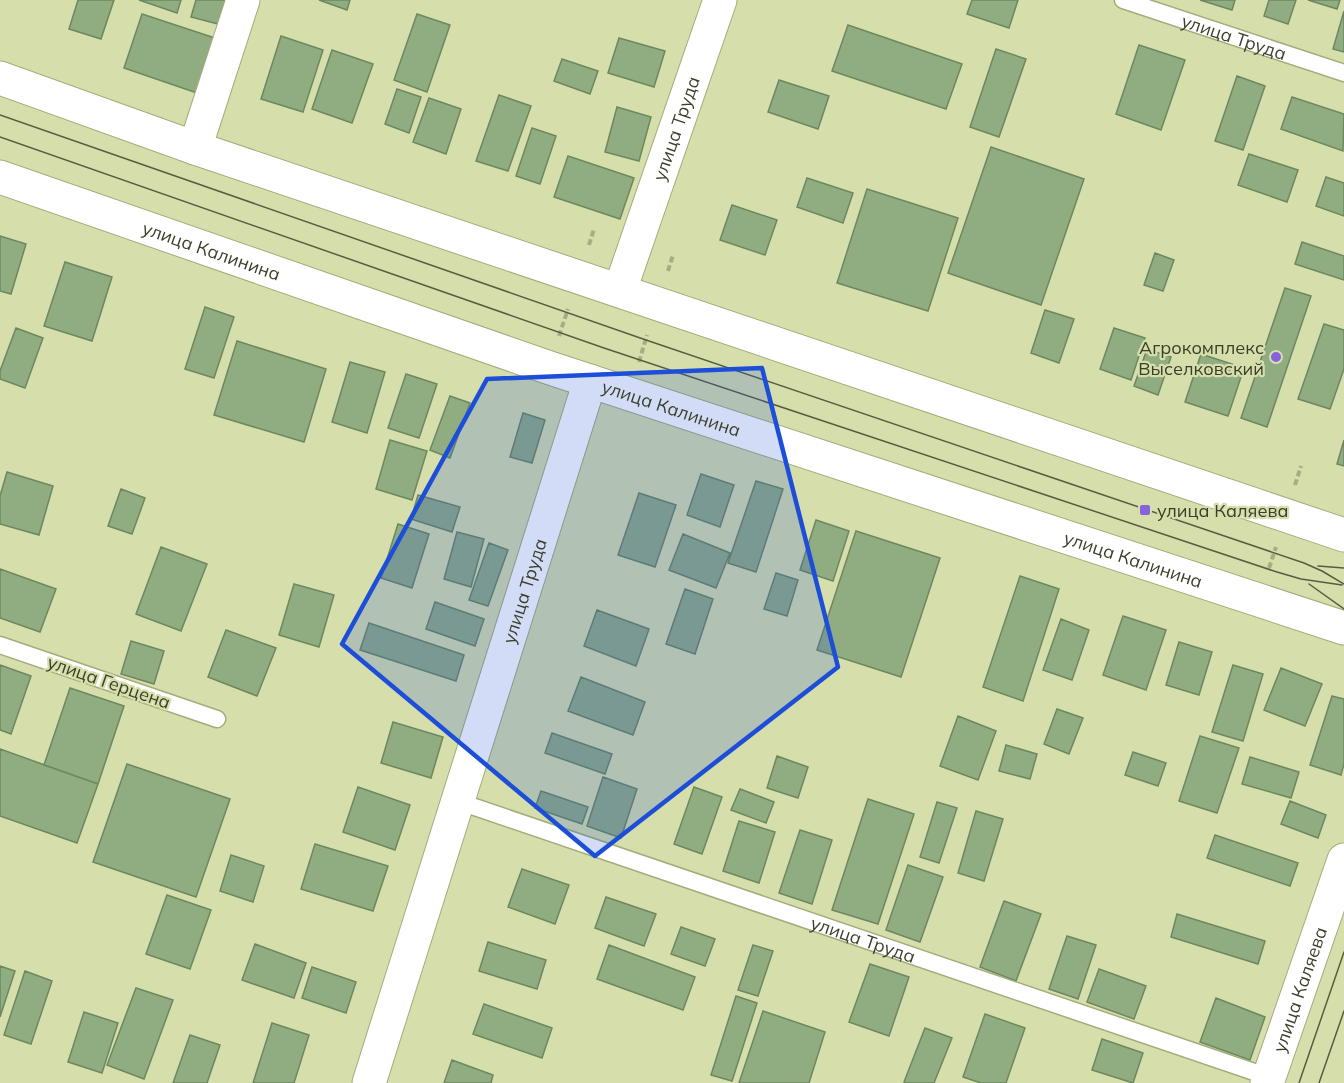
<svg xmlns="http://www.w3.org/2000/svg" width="1344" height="1083" font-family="Mulish,sans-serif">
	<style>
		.building { fill: #90ac81; stroke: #6d885f; stroke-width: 1.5 }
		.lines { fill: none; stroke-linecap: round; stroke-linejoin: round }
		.lane-casing { stroke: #a5ac7b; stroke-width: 19 }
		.street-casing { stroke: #a5ac7b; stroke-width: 35 }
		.secondary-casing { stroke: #a5ac7b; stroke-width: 35 }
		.path { stroke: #a7ad83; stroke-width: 4; stroke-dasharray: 6 3; stroke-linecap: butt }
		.lane { stroke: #fff; stroke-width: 16 }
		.street { stroke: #fff; stroke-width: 33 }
		.secondary { stroke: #fff; stroke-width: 33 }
		.tram { stroke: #585c42; stroke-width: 1.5 }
		.marked { fill: #1d4ed8; fill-opacity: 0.2; stroke: #1d4ed8; stroke-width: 4.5; stroke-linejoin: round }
		.poi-dot { fill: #8862dd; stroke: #d6deab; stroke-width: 2 }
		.labels { text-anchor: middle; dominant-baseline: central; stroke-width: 4.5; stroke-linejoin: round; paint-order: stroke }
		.street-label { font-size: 18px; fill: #3b3e29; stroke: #d6deab }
		.poi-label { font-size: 18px; fill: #3b3e29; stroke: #d6deab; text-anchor: end }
	</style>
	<rect width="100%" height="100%" fill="#d6deab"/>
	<!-- building -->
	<path class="building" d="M78 0H114L101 39 69 29Z
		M139 0H181L177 13Z
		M196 0H229L222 25 191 17Z
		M319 0H350L347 10Z
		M972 0H1018L1009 28 967 14Z
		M1200 0H1235L1232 10Z
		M1269 0H1296L1288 24 1264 16Z
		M1308 0H1340L1337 9Z
		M1344 11V52L1333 49Z
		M142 14 218 39 200 94 124 68Z
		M417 14 450 25 427 92 394 80Z
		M848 25 962 64 946 109 832 71Z
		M281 36 323 50 303 112 261 99Z
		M619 38 665 51 654 87 608 73Z
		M1139 45 1185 60 1161 130 1116 114Z
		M996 49 1026 59 999 137 970 127Z
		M332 50 373 64 352 123 312 109Z
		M562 59 598 71 590 94 554 81Z
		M1237 76 1265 86 1243 150 1215 141Z
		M779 80 829 96 818 129 768 112Z
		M397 89 421 97 409 133 385 124Z
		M499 95 531 106 508 171 476 161Z
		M1292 97 1344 114 1343 151 1281 129Z
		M429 98 461 109 446 154 413 142Z
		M617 107 651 117 639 161 605 152Z
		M532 128 556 136 540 184 516 176Z
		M991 147 1084 179 1041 305 948 273Z
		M1249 154 1298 170 1287 202 1238 185Z
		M568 156 634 178 620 219 554 197Z
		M1326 177 1344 183V216L1316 206Z
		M807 178 853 193 843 223 797 207Z
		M867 189 958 218 928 311 837 283Z
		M732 205 777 220 765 255 720 240Z
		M0 236 26 244 11 294 0 291Z
		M1302 242 1344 256V280L1295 264Z
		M1155 253 1174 260 1163 291 1144 285Z
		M65 262 112 277 92 341 44 326Z
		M1285 288 1311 296 1267 427 1241 418Z
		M205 307 234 317 214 378 185 369Z
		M1045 310 1074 319 1059 363 1031 353Z
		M1324 324 1344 330V369L1330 409 1298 399Z
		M16 328 43 338 25 388 0 379V371Z
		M1114 328 1145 338 1131 380 1100 369Z
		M237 341 326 369 304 442 214 415Z
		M1147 349 1171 357 1158 395 1134 386Z
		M1201 354 1244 368 1228 416 1185 402Z
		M350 362 385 372 367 433 332 422Z
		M406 374 437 384 419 438 388 428Z
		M450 396 470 403 450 458 430 450Z
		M523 413 545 420 532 463 510 457Z
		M390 440 427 451 412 500 376 489Z
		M1344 440V466L1337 464Z
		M7 472 53 486 39 535 0 524V496Z
		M701 474 734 485 720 527 687 515Z
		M756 481 783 489 756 572 728 563Z
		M121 489 145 498 132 534 108 526Z
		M639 493 676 505 655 567 618 555Z
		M418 495 460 507 452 532 411 519Z
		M816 520 849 531 833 581 800 570Z
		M398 524 429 534 412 588 381 578Z
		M856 531 940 558 901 677 817 650Z
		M457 532 484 539 471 587 444 579Z
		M683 534 730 553 716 588 669 570Z
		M489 543 508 550 488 606 469 600Z
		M161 547 207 564 181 631 136 614Z
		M0 569 56 589 40 632 0 618Z
		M776 573 798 580 787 616 764 609Z
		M1020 576 1059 589 1023 701 983 687Z
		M294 584 334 595 319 647 279 635Z
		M685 589 713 599 695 654 666 644Z
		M435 602 484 619 475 646 426 629Z
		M597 610 649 629 636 666 584 646Z
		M1123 616 1166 630 1146 690 1103 675Z
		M1061 619 1089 630 1072 680 1043 670Z
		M369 623 464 655 456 681 360 650Z
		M226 630 276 648 257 696 208 677Z
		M131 641 164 651 154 684 121 674Z
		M1179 642 1212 652 1199 695 1166 685Z
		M0 665 31 676 11 734 0 730Z
		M1233 665 1263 674 1243 741 1212 732Z
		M1281 668 1322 684 1305 726 1264 710Z
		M581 677 645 702 633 735 568 711Z
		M70 688 124 706 98 784 44 765Z
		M1332 696 1344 699V764L1341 775 1310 765Z
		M1057 709 1083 718 1069 754 1044 744Z
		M958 716 996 731 978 780 940 766Z
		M393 722 443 737 431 778 381 763Z
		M552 733 612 754 605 774 545 753Z
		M1200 736 1239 748 1217 813 1179 801Z
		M1006 745 1037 754 1030 779 999 771Z
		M0 749 98 784 77 843 0 816Z
		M1133 752 1166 763 1158 786 1125 775Z
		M777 756 808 767 798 798 767 788Z
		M1250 757 1299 772 1291 798 1242 784Z
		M127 764 230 799 196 897 93 862Z
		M603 777 637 789 621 838 587 826Z
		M358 787 410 805 395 850 343 832Z
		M694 787 722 797 702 854 674 844Z
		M740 789 774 802 766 823 731 810Z
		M541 791 588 807 582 824 535 808Z
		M868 799 914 814 878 924 832 910Z
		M1290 801 1326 815 1318 838 1281 824Z
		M937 802 957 808 939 863 920 857Z
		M976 811 1003 819 984 881 958 873Z
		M739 821 775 832 759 883 723 871Z
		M800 830 832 840 812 904 779 893Z
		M1215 835 1298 863 1290 886 1207 858Z
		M315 844 388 866 373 911 301 889Z
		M231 855 264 866 253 902 220 891Z
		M908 865 943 877 920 942 886 930Z
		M522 869 569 885 555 924 508 907Z
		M167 895 211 910 190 969 146 954Z
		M606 897 656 914 644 946 595 928Z
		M1004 901 1041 914 1016 981 980 967Z
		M1177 914 1265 941 1258 964 1171 937Z
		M681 927 715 939 705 966 671 954Z
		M1067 936 1096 945 1078 999 1049 989Z
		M488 942 546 960 537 989 479 971Z
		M255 944 306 963 294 998 242 980Z
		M609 945 695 977 683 1010 597 979Z
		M753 945 773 951 758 996 738 990Z
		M870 964 909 977 889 1036 849 1022Z
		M0 966 15 971 0 1017Z
		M312 967 356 982 346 1013 302 998Z
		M1099 969 1146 986 1134 1019 1087 1002Z
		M25 971 52 981 31 1044 4 1035Z
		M136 988 173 1000 144 1079 107 1065Z
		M736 996 757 1003 732 1081 711 1075Z
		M1216 998 1265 1017 1250 1060 1200 1042Z
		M484 1004 552 1028 542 1058 473 1034Z
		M763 1011 825 1032 809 1083H739Z
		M84 1012 118 1023 102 1073 68 1062Z
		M985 1014 1025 1028 1006 1083H981L963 1077Z
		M272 1023 309 1035 294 1083H253Z
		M925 1028 952 1038 934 1083H907L904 1082Z
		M190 1035 220 1045 207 1083H173Z
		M1102 1039 1143 1053 1133 1083 1092 1070Z
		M452 1060 493 1075 491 1083H444Z"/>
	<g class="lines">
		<!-- lane casing -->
		<g class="lane-casing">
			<g id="lane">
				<path id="s1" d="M1123 0 1344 73"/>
				<path d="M0 645 217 719"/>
				<path id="s2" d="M457 801 1269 1077"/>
			</g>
		</g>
		<!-- street casing -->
		<g class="street-casing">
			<g id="street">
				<path d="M195 148 243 0"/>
				<path id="s3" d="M620 290 720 0"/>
				<path id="s4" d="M369 1083 590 381"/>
				<path id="s5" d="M1267 1083 1344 860"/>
			</g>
		</g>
		<!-- secondary casing -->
		<g class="secondary-casing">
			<g id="secondary">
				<path d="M0 78 195 148 1344 535"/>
				<path id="s6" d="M0 177 550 368 1344 628"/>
			</g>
		</g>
		<!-- path -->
		<path class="path" d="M589 245 594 229
			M668 271 673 255
			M559 336 568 309
			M639 362 647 335
			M1295 485 1301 466
			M1269 568 1276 547"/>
		<!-- lane -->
		<use href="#lane" class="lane"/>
		<!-- street -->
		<use href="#street" class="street"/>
		<!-- secondary -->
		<use href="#secondary" class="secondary"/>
		<!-- tram -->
		<path class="tram" d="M0 115 646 340 1304 563 1322 571 1344 584
			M0 137 604 348 1277 572 1301 579 1342 585
			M1318 566 1344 568
			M1309 584 1344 609
			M1299 1083 1344 952
			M1319 1083 1344 1011"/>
	</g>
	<!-- marked area -->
	<path class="marked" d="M762 368 838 667 595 856 342 644 487 379Z"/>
	<!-- markers -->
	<g class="poi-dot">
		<circle cx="1276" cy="357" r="6"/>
		<rect x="1139" y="504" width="12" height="12" rx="3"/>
	</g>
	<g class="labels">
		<!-- street labels -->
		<g class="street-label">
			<text stroke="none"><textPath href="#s1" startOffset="117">улица Труда</textPath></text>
			<text stroke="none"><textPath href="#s3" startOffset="171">улица Труда</textPath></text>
			<text stroke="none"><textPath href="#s6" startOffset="224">улица Калинина</textPath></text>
			<text stroke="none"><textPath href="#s6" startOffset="710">улица Калинина</textPath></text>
			<text stroke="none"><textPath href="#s6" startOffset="1196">улица Калинина</textPath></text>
			<text stroke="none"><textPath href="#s4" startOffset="516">улица Труда</textPath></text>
			<text transform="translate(109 682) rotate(19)">улица Герцена</text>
			<text stroke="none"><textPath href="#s2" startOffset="429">улица Труда</textPath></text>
			<text stroke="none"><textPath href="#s5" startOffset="99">улица Каляева</textPath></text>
		</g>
		<!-- poi labels -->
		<g class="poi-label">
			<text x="1264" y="347">Агрокомплекс<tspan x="1264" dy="21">Выселковский</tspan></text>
			<text x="1157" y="510" text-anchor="start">улица Каляева</text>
		</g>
	</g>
</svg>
